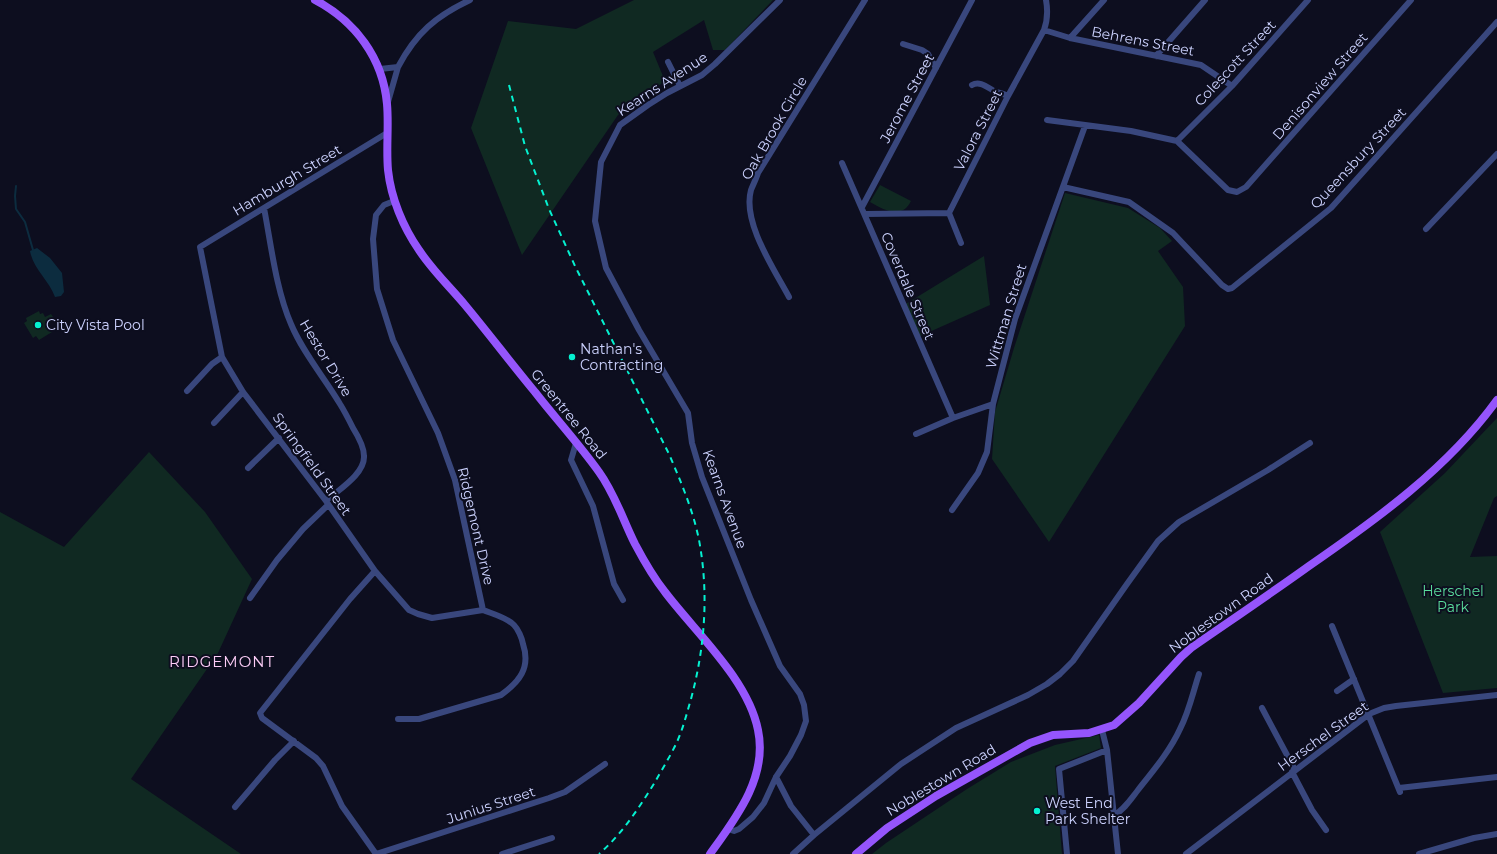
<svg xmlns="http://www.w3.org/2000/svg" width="1497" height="854" font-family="Montserrat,sans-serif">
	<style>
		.green { fill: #102922 }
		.water { fill: #0c2c3f }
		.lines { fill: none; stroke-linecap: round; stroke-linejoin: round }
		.stream { stroke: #0c2c3f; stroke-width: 2 }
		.minor { stroke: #39477d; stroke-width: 6 }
		.major { stroke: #9555fc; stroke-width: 8 }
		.rail { stroke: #05f1d0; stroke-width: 2; stroke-dasharray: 6 5; stroke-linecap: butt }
		.poi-dot { fill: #05f1d0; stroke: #0d0e1f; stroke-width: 1.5 }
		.labels { text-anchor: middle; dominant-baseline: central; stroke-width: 4; stroke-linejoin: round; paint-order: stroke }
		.street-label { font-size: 14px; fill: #ccd2fe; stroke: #0d0e1f }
		.poi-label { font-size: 14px; fill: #ccd2fe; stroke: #0d0e1f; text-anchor: start }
		.park-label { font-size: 14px; fill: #5adc9c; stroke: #0d0e1f }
		.neighbourhood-label { font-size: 15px; letter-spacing: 1px; fill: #fecef8; stroke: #0d0e1f }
	</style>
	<rect width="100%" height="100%" fill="#0d0e1f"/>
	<!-- green -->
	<path class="green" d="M634 0H773L725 50H713L704 20 653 52 665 81 618 115 522 255 471 128 508 21 576 29Z
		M880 185 911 201C902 220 884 210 870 202Z
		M1065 193 1128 208 1160 228 1172 241 1158 251 1183 287 1185 326 1049 542 992 459 995 412 1014 348Z
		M984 256 990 305 918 337 904 305Z
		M39 311 40 314 43 313 45 317 51 314 55 320 49 323 52 332 39 340 36 336 33 338 24 323 27 321 26 318Z
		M1497 418V496L1494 498 1470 557 1497 556V688L1443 693 1380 532 1445 473Z
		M149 452 205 512 252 579 218 653 131 779 241 854H0V512L64 547Z
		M1099 735 1101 748 1055 766 1062 854H872L886 843 967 789 1011 762 1055 745Z"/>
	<!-- water -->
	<path class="water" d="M37 248 50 258 62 273 64 292 61 296 55 297C49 280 33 269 30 251Z"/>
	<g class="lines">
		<!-- stream -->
		<path class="stream" d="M16 186 15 196 16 209 25 222 33 250"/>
		<!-- minor -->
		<path class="minor" d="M1044 30 1070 38 1201 65 1232 86
			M1070 38 1104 0
			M903 44 922 50 928 54 936 68
			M1156 56 1205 0
			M668 62 680 86
			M380 69 398 67C416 33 436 16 470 0
			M972 85C980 80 988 88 996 92 1000 93 1004 94 1008 96
			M388 102 398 67
			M1047 120 1131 131 1177 141 1228 190 1237 192 1246 187 1411 0
			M387 133 200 247 222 357 243 392 326 501 375 571 409 610 418 614 432 618 483 610
			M1177 141 1232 86 1308 0
			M842 163 953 418
			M1063 187 1129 202 1173 233 1222 285 1228 289 1232 288 1331 208 1497 22
			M394 201 384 205 376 215 373 239 377 289 393 340 438 433 455 480 483 610C493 614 506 617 514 625 518 629 522 638 523 644 531 668 519 682 501 695L419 719H398
			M862 207 972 0
			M264 208C271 244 276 290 291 324 303 353 324 377 340 404 345 412 349 420 353 428 358 436 364 447 364 456 365 474 338 490 326 501
			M949 213 1008 96 1044 30C1048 19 1048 11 1046 0
			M949 213 961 243
			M865 214 949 213
			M1426 229 1497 154
			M789 297C774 269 742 222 751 190 753 185 756 179 758 173L865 0
			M187 391 212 364 222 357
			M214 423 243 392
			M916 434 953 418 993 404
			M576 443 571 460 593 506 614 584 623 600
			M248 468 279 438
			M952 510 978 473 987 452 993 404 1015 319 1085 126
			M375 571 350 599 260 713 262 718 316 758 323 766 342 806 376 854 549 798 565 792 605 764
			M250 598 277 560 303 529 328 505
			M1332 626 1400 792
			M1337 691 1354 679
			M1262 708 1295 770
			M1102 730 1107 750 1118 854
			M1292 772 1312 810 1326 830
			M776 777 791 806 814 835
			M1399 788 1497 777
			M235 807 275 760 294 741
			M1113 816C1124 810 1131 799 1138 790 1153 771 1170 751 1180 729 1189 712 1193 692 1199 674
			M728 829 734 831 739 829 753 817 764 803 776 777 790 756 801 735 806 721 804 705 800 694 780 666 751 600 702 477 692 443 688 413 639 330 606 268 595 221 601 162 620 125 648 105 667 93 702 75 715 64 780 0
			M502 854 552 838
			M793 854 814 835 901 764 956 728 1028 695 1047 684 1060 674 1073 661 1127 584 1158 541 1179 522 1268 470 1310 443
			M1067 854 1059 769 1107 750
			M1186 854 1369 714 1384 708 1396 706 1497 695
			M1419 854 1474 838 1497 834"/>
		<!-- major -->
		<path class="major" d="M315 0C355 21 383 58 387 104 389 126 386 148 388 170 391 198 403 227 419 250 432 270 450 287 465 305 489 334 511 363 535 392 556 419 579 444 599 472 615 494 623 520 635 544 644 561 653 577 665 592 695 632 748 679 758 730 768 777 736 818 710 854
			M856 854 887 828 936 796 1030 743 1053 735 1089 733 1114 725 1139 703 1181 657 1191 648C1230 621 1270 594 1309 566 1377 519 1448 468 1497 400"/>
		<!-- rail -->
		<path class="rail" d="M509 85 525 146 549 209 575 266 669 454C681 482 693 510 699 540 709 593 705 647 691 699 686 716 682 733 674 748 668 760 661 771 655 782 639 808 622 834 599 854"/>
	</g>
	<!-- markers -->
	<g class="poi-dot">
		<circle cx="38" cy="325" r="4"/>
		<circle cx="572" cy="357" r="4"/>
		<circle cx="1037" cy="811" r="4"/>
	</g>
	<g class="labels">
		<!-- street labels -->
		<g class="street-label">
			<text transform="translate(1143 41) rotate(11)">Behrens Street</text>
			<text transform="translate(1235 63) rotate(-47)">Colescott Street</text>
			<text transform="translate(662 84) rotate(-33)">Kearns Avenue</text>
			<text transform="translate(1320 86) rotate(-49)">Denisonview Street</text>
			<text transform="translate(907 98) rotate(-62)">Jerome Street</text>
			<text transform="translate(774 128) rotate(-60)">Oak Brook Circle</text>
			<text transform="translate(978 130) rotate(-63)">Valora Street</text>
			<text transform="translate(1358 158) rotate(-47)">Queensbury Street</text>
			<text transform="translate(287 180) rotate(-31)">Hamburgh Street</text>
			<text transform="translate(908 286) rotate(67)">Coverdale Street</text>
			<text transform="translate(1006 316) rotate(-73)">Wittman Street</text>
			<text transform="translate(326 358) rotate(59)">Hestor Drive</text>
			<text transform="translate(569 414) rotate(51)">Greentree Road</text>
			<text transform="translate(312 464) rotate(54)">Springfield Street</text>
			<text transform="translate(725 499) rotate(70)">Kearns Avenue</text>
			<text transform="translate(476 526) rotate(77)">Ridgemont Drive</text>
			<text transform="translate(1221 613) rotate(-36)">Noblestown Road</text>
			<text transform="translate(1323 736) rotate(-36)">Herschel Street</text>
			<text transform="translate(941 780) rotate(-31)">Noblestown Road</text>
			<text transform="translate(491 805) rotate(-18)">Junius Street</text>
		</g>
		<!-- poi labels -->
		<g class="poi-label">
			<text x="46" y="325">City Vista Pool</text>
			<text x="580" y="349">Nathan's<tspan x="580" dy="16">Contracting</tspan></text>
			<text x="1045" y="803">West End<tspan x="1045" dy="16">Park Shelter</tspan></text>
		</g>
		<!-- park labels -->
		<g class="park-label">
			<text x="1453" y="591">Herschel<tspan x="1453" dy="16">Park</tspan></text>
		</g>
		<!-- neighbourhood labels -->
		<g class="neighbourhood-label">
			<text x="222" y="661">RIDGEMONT</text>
		</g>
	</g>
</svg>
